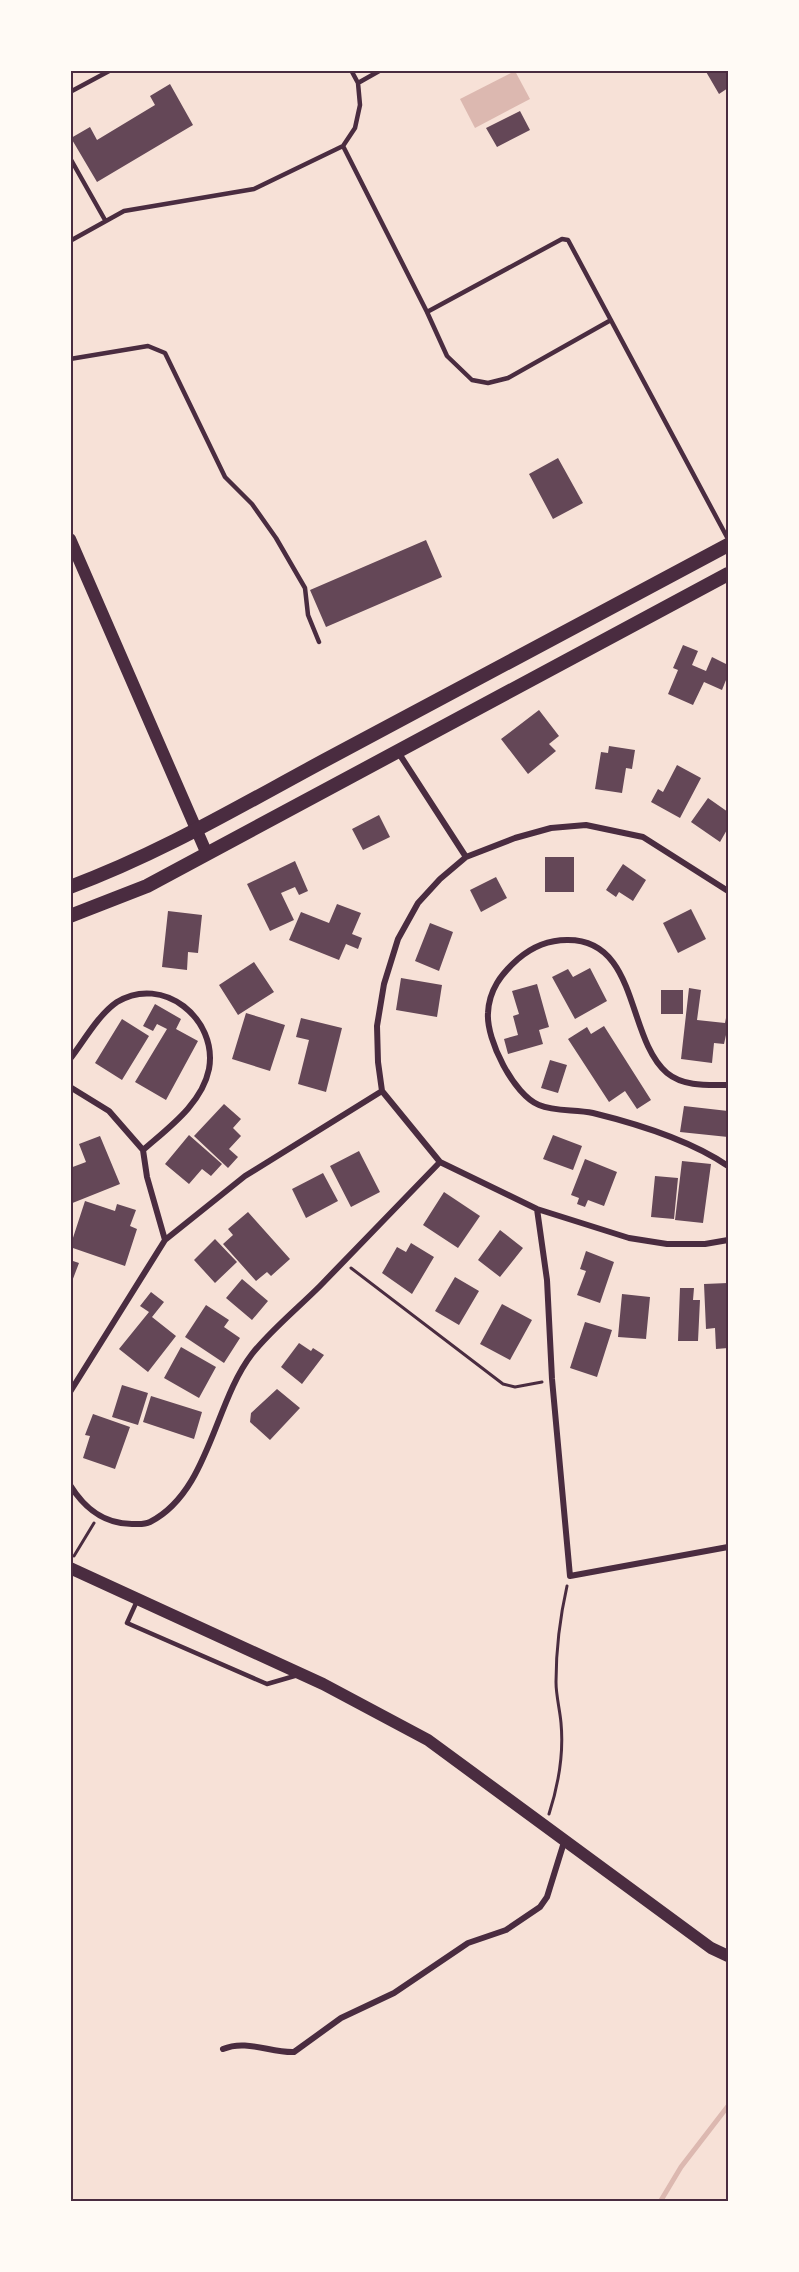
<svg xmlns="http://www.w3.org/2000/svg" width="799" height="2272" font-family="Poppins,sans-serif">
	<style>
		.water { fill: #dcb8b0 }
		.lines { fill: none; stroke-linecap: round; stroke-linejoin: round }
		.stream { stroke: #dcb8b0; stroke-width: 5 }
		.building { fill: #644757 }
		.path { stroke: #4a2c40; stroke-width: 3 }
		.service { stroke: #4a2c40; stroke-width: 4.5 }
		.minor { stroke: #4a2c40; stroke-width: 6 }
		.secondary { stroke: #4a2c40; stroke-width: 12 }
		.primary { stroke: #4a2c40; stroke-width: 14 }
		.neatline { fill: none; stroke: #4a2c40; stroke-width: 2 }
	</style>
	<rect width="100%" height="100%" fill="#f7e1d7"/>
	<!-- water -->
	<path class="water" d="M515 71 530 99 475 128 460 99Z"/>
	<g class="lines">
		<!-- stream -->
		<path class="stream" d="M660 2202 681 2167 728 2106"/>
	</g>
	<!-- building -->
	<path class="building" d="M705 70H728V88L719 94Z
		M170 84 193 125 97 182 71 138 90 127 97 140 155 105 150 96Z
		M520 111 530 130 497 147 486 128Z
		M558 458 583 503 553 519 529 474Z
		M426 540 442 577 326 627 310 590Z
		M683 645 698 651 692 665 706 671 712 657 728 665V675L722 690 704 682 693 705 668 694 678 670 673 668Z
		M539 710 559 736 549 744 556 751 528 774 501 739Z
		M609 746 635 750 632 769 626 768 622 793 595 789 601 752 608 753Z
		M677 765 701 778 680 818 651 802 658 789 663 792Z
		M708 798 728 812V828L720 842 691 822Z
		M379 815 390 837 363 850 352 829Z
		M545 857H574V892H545Z
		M295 861 308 891 299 895 295 887 281 893 294 920 270 931 247 884Z
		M623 864 646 880 633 901 619 892 616 897 606 890Z
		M496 877 507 898 481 912 470 890Z
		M337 904 361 913 352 934 362 938 358 949 346 944 339 960 289 940 301 912 329 923Z
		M691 909 706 939 678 953 663 923Z
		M168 911 202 915 198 953 188 952 187 970 162 967Z
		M430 923 453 932 439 971 415 961Z
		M254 962 274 992 238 1015 219 985Z
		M590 968 607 1001 575 1019 552 977 568 969 573 977Z
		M401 978 442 985 437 1017 396 1010Z
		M537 984 549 1027 539 1030 543 1044 508 1054 504 1039 518 1035 513 1016 519 1014 512 991Z
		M689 988 701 990 697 1020 725 1023 726 1018H728V1035H726L724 1044 714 1043 712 1063 681 1059Z
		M661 990H683V1014H661Z
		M155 1004 181 1019 176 1029 198 1041 166 1100 135 1082 167 1029 157 1024 153 1031 143 1026Z
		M246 1013 285 1025 270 1071 232 1059Z
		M301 1018 342 1028 326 1092 298 1084 309 1040 296 1037Z
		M122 1019 149 1036 122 1080 95 1063Z
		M604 1026 651 1100 637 1109 625 1091 609 1102 568 1039 587 1027 591 1034Z
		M550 1060 567 1065 558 1093 541 1088Z
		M224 1104 241 1119 233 1128 241 1136 229 1149 238 1157 228 1168 194 1136Z
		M684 1106 728 1111V1137L680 1132Z
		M189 1135 222 1164 211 1176 202 1169 189 1184 165 1164Z
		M553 1135 582 1146 573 1170 543 1159Z
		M100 1136 120 1184 70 1204V1168L86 1162 79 1144Z
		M359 1151 380 1192 351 1207 330 1166Z
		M585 1159 617 1172 604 1206 588 1200 585 1207 577 1204 579 1198 571 1195Z
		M682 1161 711 1164 703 1223 675 1220Z
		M323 1173 338 1201 306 1218 292 1189Z
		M655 1176 678 1178 674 1219 651 1217Z
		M444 1192 480 1216 458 1248 423 1225Z
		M85 1201 115 1211 117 1204 136 1210 130 1226 137 1229 125 1266 70 1247Z
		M248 1212 290 1259 271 1276 267 1272 256 1281 223 1244 233 1235 228 1229Z
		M500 1230 523 1248 500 1277 478 1260Z
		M215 1239 237 1262 215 1283 194 1260Z
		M411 1243 434 1257 412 1294 382 1273 397 1247 406 1252Z
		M586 1251 614 1262 600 1303 577 1295 586 1271 580 1269Z
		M70 1260 79 1263 71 1284H70Z
		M455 1277 479 1291 459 1325 435 1311Z
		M242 1279 268 1301 252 1320 226 1298Z
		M728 1283V1348L716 1349 715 1328 706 1329 704 1284Z
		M680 1288H694L693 1300H700L698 1341H678Z
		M151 1292 164 1302 152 1317 176 1336 148 1372 119 1349 149 1312 140 1306Z
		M622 1294 650 1297 646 1339 618 1337Z
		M502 1304 532 1320 510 1360 480 1344Z
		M206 1305 229 1320 224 1327 240 1338 224 1363 185 1337Z
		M585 1322 612 1330 597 1377 570 1368Z
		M299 1343 311 1351 313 1348 324 1355 302 1384 281 1367Z
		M181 1347 216 1367 199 1398 164 1378Z
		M122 1385 148 1393 138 1425 112 1417Z
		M277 1389 300 1408 270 1440 250 1422 251 1413Z
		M151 1396 202 1412 194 1439 143 1422Z
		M93 1414 130 1427 115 1469 83 1458 90 1436 85 1435Z"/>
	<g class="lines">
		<!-- path -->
		<path class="path" d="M351 1268 503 1384 515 1387 542 1382
			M74 1556 94 1523
			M549 1814C559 1783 564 1755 561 1723 560 1710 556 1696 556 1682 556 1651 560 1617 567 1586"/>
		<!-- service -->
		<path class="service" d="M358 83 381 70
			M70 92 111 70
			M343 146 427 312 447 356 472 380 488 383 508 378 611 320
			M70 158 105 220
			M70 241 124 211 254 189 343 146 355 128 360 105 358 83 351 70
			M427 312 562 239 568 240 728 539
			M70 359 148 346 165 353 225 477 252 504 276 538 305 588 308 615 319 642
			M137 1601 127 1623 267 1684 298 1675"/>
		<!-- minor -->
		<path class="minor" d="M398 752 466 857
			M728 891 643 837 586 825 551 828 515 838 466 857 440 879 418 903 398 939 384 984 377 1026 378 1062 382 1091 440 1162 537 1209 629 1238 667 1244H705L728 1240
			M70 1059C84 1041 98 1015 117 1002 163 974 218 1019 209 1069 202 1104 168 1128 143 1150
			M728 1085C708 1085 684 1087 667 1073 626 1038 639 939 567 940 548 940 532 947 518 959 501 974 489 990 488 1013 486 1040 514 1095 539 1105 555 1112 576 1109 593 1113 638 1124 690 1140 728 1166
			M70 1087 109 1111 143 1150 147 1177 165 1240
			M537 1209 547 1280 552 1379 570 1576 728 1547
			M70 1392 165 1240 245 1176 382 1091
			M70 1485C85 1509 104 1524 132 1524 138 1524 144 1525 150 1522 209 1492 214 1403 252 1354 271 1330 298 1308 320 1286 360 1245 400 1203 440 1162
			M223 2049C246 2039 271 2053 294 2052L341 2018 394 1993 468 1943 506 1930 540 1907 547 1897 565 1839"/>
		<!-- secondary -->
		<path class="secondary" d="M70 539 207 854
			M70 1568 323 1684 428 1740 711 1948 728 1956"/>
		<!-- primary -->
		<path class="primary" d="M70 887C164 852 243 804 331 757 463 686 595 615 728 545
			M70 916 147 886 728 574"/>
	</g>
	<!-- border -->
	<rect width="799" height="2272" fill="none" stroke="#fffaf5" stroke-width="144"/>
	<rect x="72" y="72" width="655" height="2128" class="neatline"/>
</svg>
